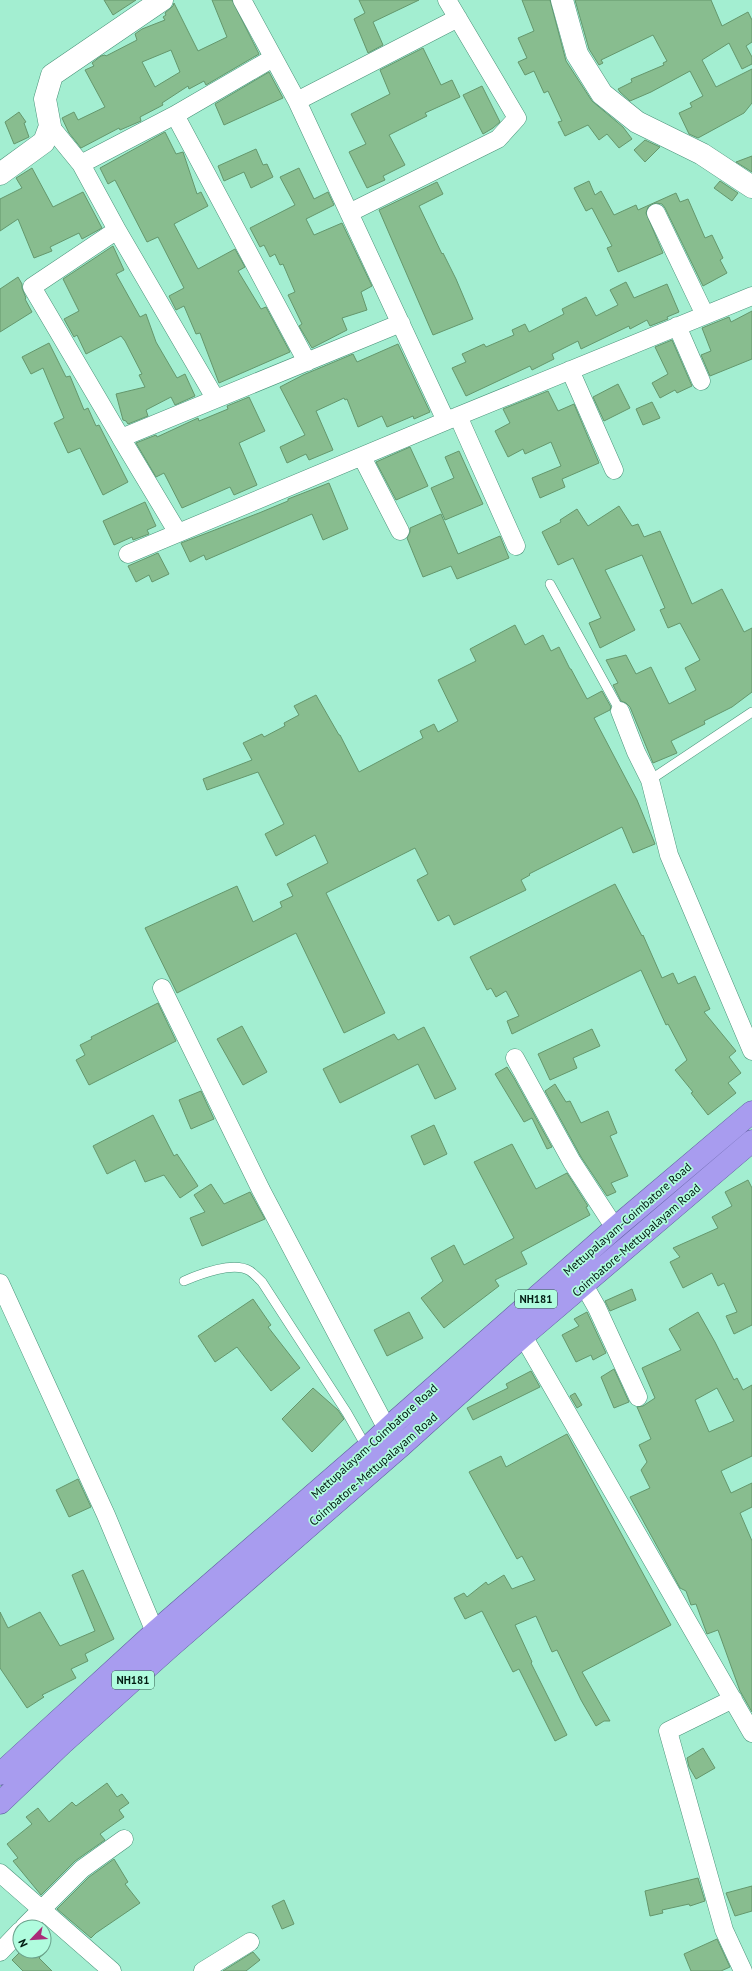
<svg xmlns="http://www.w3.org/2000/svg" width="752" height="1971" font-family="'PT Sans',sans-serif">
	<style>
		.building { fill: #88bd8f; stroke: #64976c; fill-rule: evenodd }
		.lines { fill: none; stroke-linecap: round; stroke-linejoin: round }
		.service-casing { stroke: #499379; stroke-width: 10 }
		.minor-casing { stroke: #499379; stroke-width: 19 }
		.tertiary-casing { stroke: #499379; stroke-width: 23 }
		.trunk-casing { stroke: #5f5f9f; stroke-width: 23 }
		.service { stroke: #fff; stroke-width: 9 }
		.minor { stroke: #fff; stroke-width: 18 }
		.tertiary { stroke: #fff; stroke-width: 22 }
		.trunk { stroke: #a89cef; stroke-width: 22 }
		.labels { text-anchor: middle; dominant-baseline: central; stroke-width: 3.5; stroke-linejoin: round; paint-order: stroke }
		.shield { fill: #b0fcde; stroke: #355e4e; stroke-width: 1 }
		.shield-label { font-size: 11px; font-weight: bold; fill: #001b11 }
		.street-label { font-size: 12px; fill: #001b11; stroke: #b0fcde }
	</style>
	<rect width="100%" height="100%" fill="#a3eed1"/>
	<!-- building -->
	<path class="building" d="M104 0H136L113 15Z
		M212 0H232L259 54 206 85 204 81 189 89 188 86 162 103 163 105 140 117 141 121 120 130 119 128 81 148 69 133 62 118 74 112 78 120 105 107 85 70 94 66 92 63 101 56 105 55 106 56 137 40 135 34 142 29 165 20 163 17 166 15 165 13 173 6 174 3 198 51 227 37ZM171 50 180 72 155 87 142 62Z
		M359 0H419L373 22 383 45 368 53 354 19 365 13Z
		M522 0H550L566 61 592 101 623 127 632 139 619 148 607 134 599 140 588 125 565 136 558 122 562 121 548 91 544 93 534 71 525 75 518 62 527 58 518 38 534 31Z
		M575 0H711L722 26 748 12 752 20V42L746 46 752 57V64L742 69 729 43 702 60 716 87 752 69V103L744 113 698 138 689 134 679 113 692 107 690 103 703 96 690 71 651 92 630 101 620 92 618 89 632 82 631 79 664 65 663 63 667 61 653 35 601 60 603 63 599 65 589 49Z
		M423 48 441 85 452 80 460 97 425 113 427 116 389 135 405 165 383 176 385 180 367 188 349 152 366 144 351 114 390 94 380 70Z
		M269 72 283 98 224 125 215 104Z
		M482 86 500 122 493 128 483 134 463 95Z
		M19 112 26 122 24 123 29 137 14 144 5 122Z
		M165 132 176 154 183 152 197 194 201 192 208 206 174 224 198 269 235 249 245 267 238 271 261 309 266 307 290 352 219 383 200 333 196 334 184 306 176 310 169 296 184 288 158 237 147 242 115 180 108 184 100 168Z
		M645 140 660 147 645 162 634 150Z
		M256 149 263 165 267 164 273 177 251 188 244 172 224 181 218 166Z
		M752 156V172L736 162Z
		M32 168 53 207 83 192 102 228 82 239 79 233 50 247 52 251 34 258 18 219 0 231V199L22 188 16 178Z
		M299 168 314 199 328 192 334 205 306 219 314 235 342 223 372 286 361 292 367 310 342 318 347 330 312 348 299 326 302 324 288 295 295 292 283 264 280 265 275 254 270 257 264 245 260 247 250 228 295 205 280 177Z
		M589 181 595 195 601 191 614 215 636 205 638 210 676 193 680 202 688 199 705 238 712 235 723 258 720 260 727 273 703 286 665 208 662 204 656 203 648 207 646 213 663 253 618 272 607 248 612 246 592 208 586 211 574 188Z
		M720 181 738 193 732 201 714 188Z
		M437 182 443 194 419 206 442 254 443 253 456 279 473 319 433 335 379 210Z
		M113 246 124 270 116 274 140 317 146 314 156 342 177 378 185 374 195 396 175 405 171 397 146 410 148 416 128 424 126 421 123 420 116 394 145 387 139 375 142 374 125 341 121 336 86 354 77 335 74 337 64 319 79 311 63 279Z
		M18 277 22 284V288L26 298 25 299 32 312 0 332V289Z
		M626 282 634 298 667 284 679 312 667 317 668 319 650 326 647 320 630 329 629 326 581 349 578 341 552 354 554 359 532 370 530 366 466 396 452 368 466 362 462 354 484 344 486 347 514 335 512 330 525 324 529 332 564 314 562 309 586 297 596 316 618 305 610 290Z
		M752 311V359L710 376 701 355 711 351 702 328 729 317 731 322Z
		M672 340 692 386 677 393 675 390 660 398 652 383 668 374 655 347Z
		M49 343 66 377 70 376 84 410 88 408 96 426 99 425 128 482 103 495 80 448 68 453 54 423 64 418 43 368 31 374 22 357Z
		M398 344 430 412 414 419 413 416 387 427 382 416 358 427 347 399 345 400 344 398 316 411 333 450 309 460 306 454 287 463 280 447 305 435 280 387 303 375 353 354 357 362Z
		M618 384 630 408 604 421 593 397Z
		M548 391 558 411 574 404 599 463 562 479 565 487 540 498 532 478 561 466 551 442 525 454 523 449 508 457 495 431 510 423 503 409Z
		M249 397 265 431 239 443 257 485 234 495 230 487 182 508 164 473 156 477 136 443 156 435 157 437 198 418 199 421 228 409 227 406Z
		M652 402 660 418 643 425 636 409Z
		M410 447 428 486 396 500 376 462Z
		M459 451 483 504 445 520 431 488 454 478 445 457Z
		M329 483 348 529 323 540 312 514 206 560 204 555 190 562 181 543 259 513 288 501V499Z
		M145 502 156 526 147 530 149 534 133 540 132 537 114 545 103 521Z
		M619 506 632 526 638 524 644 537 660 531 692 604 722 589 744 632 752 628V692L732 707 704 721 705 724 671 741 677 753 653 763 630 707 626 703 621 701 613 685 618 683 606 660 626 655 636 674 651 667 669 704 696 690 685 668 700 660 680 623 668 628 660 610 665 608 642 555 605 570 635 630 600 648 589 623 601 618 573 558 558 565 542 532 561 522 560 520 577 509 588 526Z
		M441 514 458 554 500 536 509 558 457 579 451 566 423 577 407 538 410 532V528Z
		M158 553 169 574 152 582 149 575 136 582 128 566Z
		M515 625 525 645 543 635 551 651 559 647 570 669H571L587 699 602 691 611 707 610 710 594 718 637 800 655 844 633 853 622 827 529 874 530 875 521 880 526 890 454 925 449 915 438 921 417 880 428 874 415 848 326 893 385 1013 344 1033 296 933 177 993 145 928 237 886 253 922 282 907 280 902 293 896 287 884 328 863 315 835 276 856 265 834 284 824 258 772 207 790 203 779 252 760 243 743 262 734 264 737 285 726 284 723 299 715 294 706 316 695 339 735H340L359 772 423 738 420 731 434 724 438 732 458 721 438 680 476 661 470 649Z
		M615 884 642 936 643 935 662 978 673 973 678 984 695 976 710 1009 704 1012 736 1051 729 1057 741 1073 728 1083 736 1093 708 1115 691 1093 693 1092 675 1070 687 1060 668 1024 666 1025 641 970 512 1034 507 1021 519 1016 506 991 496 997 491 988 487 990 470 957Z
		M158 1003 176 1041 89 1085 76 1060 85 1055 80 1045 92 1039 91 1037Z
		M242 1026 267 1072 243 1085 217 1039Z
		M424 1027 456 1089 435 1099 418 1064 340 1103 323 1069 394 1034 398 1040Z
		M592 1029 600 1046 573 1058 577 1068 550 1080 538 1054Z
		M507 1067 514 1078 552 1147 547 1149 532 1118 524 1122 495 1074Z
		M555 1084 566 1102 570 1101 581 1123 608 1111 617 1133 610 1136 628 1176 611 1183 616 1192 607 1196 581 1157 545 1091Z
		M201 1091 214 1119 191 1129 179 1100Z
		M153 1115 174 1156 177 1154 198 1186 180 1198 164 1175 145 1182 135 1160 107 1174 93 1146Z
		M434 1125 447 1154 424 1165 411 1136Z
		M512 1144 536 1189 567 1173 588 1206 586 1207 590 1215 521 1252 527 1264 495 1280 499 1286 444 1328 421 1298 443 1281 431 1258 454 1245 464 1265 514 1238 474 1162Z
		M748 1180 752 1188V1325L734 1334 726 1316 737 1312 724 1283 718 1286 712 1273 683 1288 670 1262 680 1257 673 1248 718 1228 712 1217 732 1206 725 1192Z
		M211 1184 224 1204 250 1192 265 1219 202 1246 190 1218 205 1212 194 1195Z
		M632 1289 636 1300 610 1311 605 1301Z
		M253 1299 271 1325 268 1327 300 1368 271 1391 237 1347 215 1362 198 1336Z
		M409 1312 423 1338 387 1356 374 1330Z
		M587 1312 606 1353 593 1360 591 1355 576 1362 562 1335 579 1326 574 1319Z
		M698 1312 715 1342 734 1380 737 1378 743 1390 752 1385V1456L721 1471 731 1493 752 1483V1507L740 1513 752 1541V1712L740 1691 718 1630 707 1634 696 1604 691 1605 686 1591 680 1588 630 1497 650 1488 641 1470 647 1462 639 1445 651 1439 637 1407 643 1406 655 1398 642 1368 681 1350 669 1329ZM717 1388 734 1421 709 1432 695 1400Z
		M614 1369 629 1402 614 1408 601 1377Z
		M531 1371 540 1387 473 1420 467 1408 508 1388 506 1384Z
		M313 1388 338 1410 344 1419 312 1452 282 1419Z
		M575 1393 582 1405 577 1408 570 1396Z
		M567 1434 671 1625 582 1672 610 1721H604L596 1726 581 1700 557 1650 552 1652 536 1616 515 1625 532 1662 531 1663 567 1735 555 1741 519 1669 513 1672 482 1611 465 1619 454 1598 464 1593 467 1597 486 1582 488 1585 504 1575 512 1589 535 1580 522 1556 517 1559 469 1472 501 1456 506 1467Z
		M78 1479 91 1507 69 1517 56 1490Z
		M83 1570 114 1639 85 1654 88 1661 71 1669 76 1678 42 1695 44 1697 27 1708 0 1668V1612L8 1628 40 1612 60 1646 95 1631 72 1575Z
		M703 1748 715 1768 696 1779 689 1767 687 1758Z
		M107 1783 117 1797 122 1794 129 1803 119 1810 124 1817 100 1834 105 1840 75 1861 41 1895 13 1861 18 1858 7 1844 32 1824 26 1817 38 1808 49 1822 72 1802 76 1806Z
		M114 1859 128 1882 125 1884 140 1903 96 1933 91 1938 57 1909 89 1877Z
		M698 1878 705 1901 690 1906 689 1904 662 1910 663 1913 650 1916 645 1891Z
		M752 1886V1911L735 1916 726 1893Z
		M284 1900 294 1924 282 1929 272 1906Z
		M717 1939 730 1967 721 1971H691L684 1954Z
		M21 1951H47L39 1958 52 1971H23L12 1960Z
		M253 1952 260 1960 246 1971H223Z"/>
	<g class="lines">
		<!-- service casing -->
		<g class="service-casing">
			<path id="service" d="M550 584 620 711
				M650 780 752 712
				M184 1281C200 1274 234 1261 250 1271 254 1274 258 1278 262 1282L347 1413 367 1448"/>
		</g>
		<!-- minor casing -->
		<g class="minor-casing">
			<path id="minor" d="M242 0 297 101 446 421 752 296
				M297 101 458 18
				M175 115 307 362
				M50 126 81 164 117 230 32 287 121 438 401 323
				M81 164 175 115 273 58
				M349 213 498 139 517 118 447 0
				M656 213 705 315
				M117 230 215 398
				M677 326 701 381
				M570 370 614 470
				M458 416 516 546
				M121 438 178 533
				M362 457 400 531
				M128 554 446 421
				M620 711 636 752 650 780 669 855 752 1051
				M162 988 261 1190 387 1429 396 1440
				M515 1058 572 1162 615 1228
				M0 1283 106 1515 155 1632
				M584 1285 597 1308 638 1397
				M523 1336 752 1733
				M733 1699 668 1731 724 1930 743 1971
				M0 1873 112 1971
				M24 1927 82 1869 124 1839
				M0 1952 20 1931
				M203 1971 250 1942"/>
		</g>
		<!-- tertiary casing -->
		<g class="tertiary-casing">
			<path id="tertiary" d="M562 0 577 54 602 94 637 122 702 154 752 187
				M0 174 44 142 50 126 45 99 52 75 162 0"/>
		</g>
		<!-- trunk casing -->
		<g class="trunk-casing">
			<path id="trunk" d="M0 1774 155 1632 367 1448 398 1419 615 1228 752 1112
				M0 1803 63 1743 170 1647 401 1446 523 1336 752 1141"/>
		</g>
		<!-- service -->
		<use href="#service" class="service"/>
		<!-- minor -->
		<use href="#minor" class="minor"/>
		<!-- tertiary -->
		<use href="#tertiary" class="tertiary"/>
		<!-- trunk -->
		<use href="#trunk" class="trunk"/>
	</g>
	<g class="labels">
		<!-- shield labels -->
		<g class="shield">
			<rect x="515" y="1290" width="42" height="18" rx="3"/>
			<rect x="112" y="1671" width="42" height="18" rx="3"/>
		</g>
		<g class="shield-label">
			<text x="536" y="1299">NH181</text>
			<text x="133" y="1680">NH181</text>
		</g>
		<!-- street labels -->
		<g class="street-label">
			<text transform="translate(627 1219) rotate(-41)">Mettupalayam-Coimbatore Road</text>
			<text transform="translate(636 1240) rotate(-41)">Coimbatore-Mettupalayam Road</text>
			<text transform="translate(374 1441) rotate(-42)">Mettupalayam-Coimbatore Road</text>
			<text transform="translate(373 1469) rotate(-41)">Coimbatore-Mettupalayam Road</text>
		</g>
	</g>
	<!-- north arrow -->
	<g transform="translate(32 1939) rotate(245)"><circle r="19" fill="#b0fcde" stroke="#6aa28c"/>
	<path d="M0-3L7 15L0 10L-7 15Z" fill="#aa2a78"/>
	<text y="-6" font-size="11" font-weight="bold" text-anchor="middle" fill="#001b11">N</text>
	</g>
</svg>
